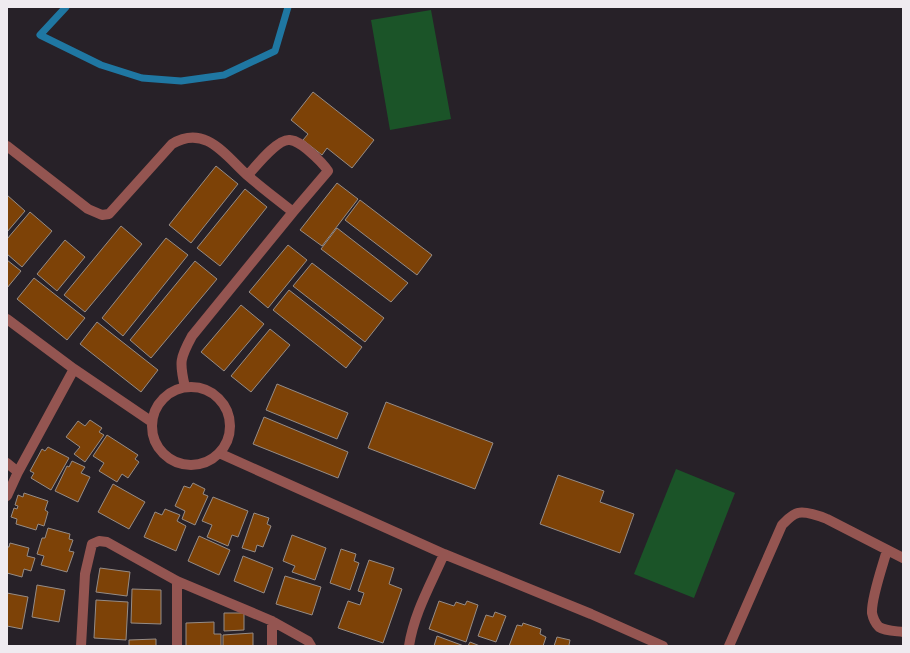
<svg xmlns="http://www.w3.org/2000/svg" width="910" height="653" font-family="Mulish,sans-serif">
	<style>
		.pitch { fill: #1b5428 }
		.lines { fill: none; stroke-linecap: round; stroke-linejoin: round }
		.stream { stroke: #1f77a2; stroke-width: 7 }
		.building { fill: #7d4207; stroke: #968c86 }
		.minor { stroke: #945551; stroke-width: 10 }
	</style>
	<rect width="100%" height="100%" fill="#272128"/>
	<!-- pitch -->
	<path class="pitch" d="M431 10 451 119 390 130 371 20Z
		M676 469 735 493 694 598 634 574Z"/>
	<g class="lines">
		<!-- stream -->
		<path class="stream" d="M66 7 40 35 101 65 142 78 181 81 224 75 275 51 288 7"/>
	</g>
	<!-- building -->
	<path class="building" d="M313 92 374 140 352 168 327 148 322 155 303 140 308 134 291 120Z
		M216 166 238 184 191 243 169 225Z
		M337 183 358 199 322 246 300 230Z
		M245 189 267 207 220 266 197 248Z
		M7 195 25 211 7 232Z
		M360 200 432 255 417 275 345 220Z
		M30 212 52 231 22 267 7 254V239Z
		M121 226 142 244 85 312 64 295Z
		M337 228 408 283 391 302 321 249Z
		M166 238 188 255 123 336 102 318Z
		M65 240 85 257 57 291 37 274Z
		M288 245 307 260 268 308 249 292Z
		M7 260 21 271 7 288Z
		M195 261 217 279 151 358 130 340Z
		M312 263 384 318 365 342 293 286Z
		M34 278 85 318 67 340 17 299Z
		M289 290 362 347 346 368 273 310Z
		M241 305 264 324 224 371 201 352Z
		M97 322 158 370 141 392 80 344Z
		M270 329 290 345 251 392 231 376Z
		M277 384 348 413 337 439 266 410Z
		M386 402 493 443 475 489 368 448Z
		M264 417 348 452 338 478 253 444Z
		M90 420 102 428 99 432 104 435 85 462 74 454 80 447 66 437 78 421 85 426Z
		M107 435 138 455 135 459 139 462 128 478 122 474 117 482 99 471 104 463 93 456Z
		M48 447 69 458 51 490 31 478 34 473 30 471 42 449 45 451Z
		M72 461 85 467 81 473 90 477 78 502 55 491 67 466 69 467Z
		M558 475 604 491 600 502 634 514 620 553 540 524Z
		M193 483 205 489 203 494 208 496 195 525 182 519 185 511 175 506 184 486 190 488Z
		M113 484 145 502 129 529 98 512Z
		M24 493 48 501 45 510 48 512 44 526 38 524 36 530 16 524 17 519 11 517 14 508 17 509 18 506 15 505 18 495 23 497Z
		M213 497 248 511 238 537 232 535 228 546 207 537 212 525 202 521Z
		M165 509 180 515 177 521 186 526 176 551 144 537 155 512 162 515Z
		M254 513 269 518 267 524 271 526 263 547 257 545 255 552 242 548Z
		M48 528 70 534 69 539 73 540 69 551 74 552 67 572 41 565 44 556 37 554 42 538H45Z
		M292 535 326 548 315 580 292 572 295 566 283 561Z
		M199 536 230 550 219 575 188 561Z
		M10 543 29 548 27 556 35 558 31 571 24 569 22 577 7 573V547H9Z
		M341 549 356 554 354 561 359 563 350 590 330 583Z
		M243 556 273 568 264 593 234 581Z
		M369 560 394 568 389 584 402 589 383 643 338 628 348 601 360 605 364 593 358 591Z
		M100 568 130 572 127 596 96 592Z
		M285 576 321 587 312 615 276 604Z
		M37 585 65 590 59 622 32 617Z
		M132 589 161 590V624L131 623Z
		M7 593 28 597 22 629 7 626Z
		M96 600 128 602 126 640 94 638Z
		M439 601 454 606 456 602 465 605 467 601 478 605 466 642 429 629Z
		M495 612 506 616 496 642 478 636 486 615 493 617Z
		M224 613H244V630L224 631Z
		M214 622V634H221V646H186V623Z
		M523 623 541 629 540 634 546 637 543 646H509L517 625 522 626Z
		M253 633V646H223V635Z
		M437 636 464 646H434Z
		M557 637 570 640 569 645 570 646H554Z
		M156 639V646H129V640Z
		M470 642 480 646H468Z"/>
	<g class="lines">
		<!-- minor -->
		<path class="minor" d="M7 146 88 209 102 215 109 214 172 144C205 124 225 155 247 175 262 188 278 200 293 212
			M7 319 74 369 152 422
			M152 426a39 39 0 1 1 78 0a39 39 0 1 1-78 0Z
			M185 387C179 362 180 358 192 336L293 212 328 171C323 163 316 157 309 151 303 146 298 141 290 140 278 138 256 166 248 175
			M219 453 444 554 591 614 663 646
			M7 463 18 472
			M7 496 18 472 74 369
			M887 550C883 565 871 598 872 613 873 618 875 623 879 627 885 631 896 631 903 632
			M272 621V646
			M81 646 85 574 92 544 99 541 107 542 177 581 272 621 308 641 311 646
			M177 646V581
			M409 646C414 613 431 584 444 554
			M729 646 782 525C786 521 792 514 798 513 805 511 820 516 827 519L903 558"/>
	</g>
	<!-- border -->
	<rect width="910" height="653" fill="none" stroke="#efebf0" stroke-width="16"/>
</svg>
